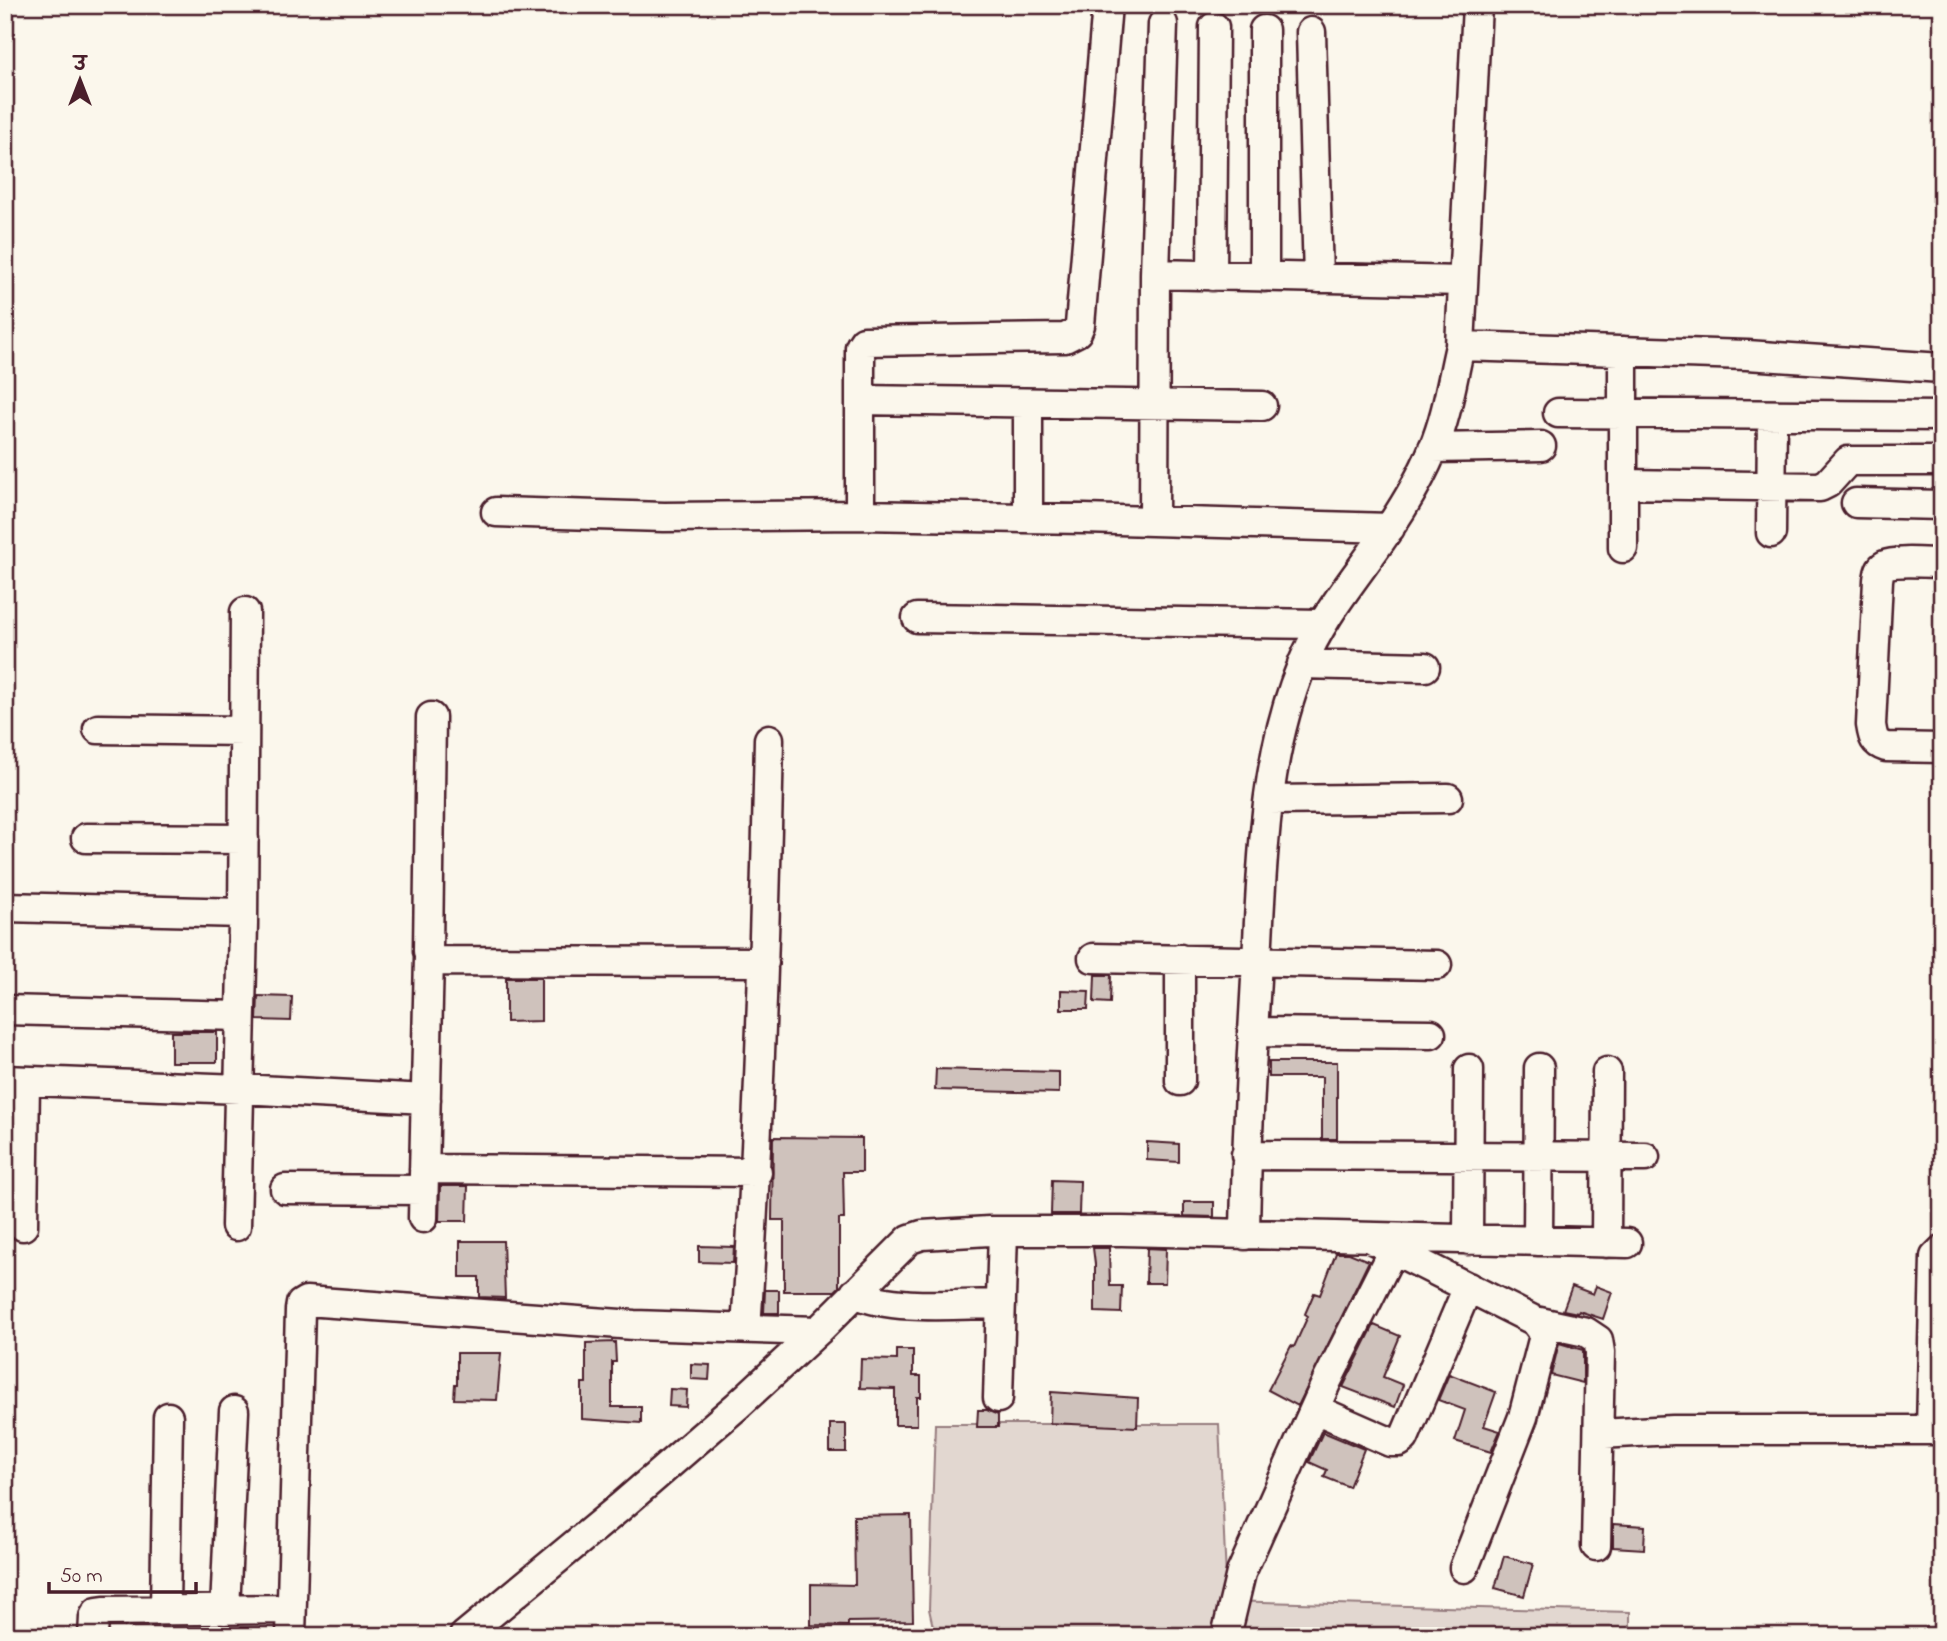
<svg xmlns="http://www.w3.org/2000/svg" width="1947" height="1641" font-family="'Indie Flower','Playpen Sans Deva',sans-serif">
	<style>
		.green { fill: #e2d7d0; stroke: #967b7e; stroke-width: 2 }
		.building { fill: #cfc2bc; stroke: #4a1f2b; stroke-width: 2 }
		.lines { fill: none; stroke-linecap: round; stroke-linejoin: round }
		.minor-casing { stroke: #4a1f2b; stroke-width: 33 }
		.minor { stroke: #fbf7ec; stroke-width: 28 }
	</style>
	<rect width="100%" height="100%" fill="#fbf7ec"/>
	<filter id="ink" filterUnits="userSpaceOnUse"><feTurbulence type="fractalNoise" baseFrequency=".0143" numOctaves="2"/><feDisplacementMap in="SourceGraphic" scale="14" xChannelSelector="R" yChannelSelector="G"/><feConvolveMatrix kernelMatrix="1 2 1 2 8 2 1 2 1" color-interpolation-filters="sRGB"/></filter>
	<g filter="url(#ink)">
		<!-- green -->
		<path class="green" d="M935 1424H1219L1227 1601 1630 1612V1636H935L929 1609Z"/>
		<!-- building -->
		<path class="building" d="M1095 975H1111L1110 1003 1094 1002Z
			M506 978H541V1021L506 1022Z
			M1061 990 1089 991 1088 1009H1061Z
			M258 996 292 997 291 1021 257 1020Z
			M171 1032H217V1062H171Z
			M1269 1062H1337V1139H1322V1077H1269Z
			M936 1069 1059 1072V1093L935 1090Z
			M773 1137 862 1138V1172H843L844 1219H839V1287L835 1291H784V1220H772Z
			M1147 1142 1179 1144V1162L1147 1160Z
			M1052 1180 1080 1181 1079 1214H1051Z
			M440 1186H468L467 1221H439Z
			M1184 1202H1214V1217L1184 1216Z
			M460 1241H503L505 1298 479 1297V1277H460Z
			M699 1246 734 1247 733 1263 699 1262Z
			M1093 1248H1109L1110 1286H1122L1121 1313 1095 1312V1264Z
			M1147 1248 1166 1249 1165 1283H1146Z
			M1336 1253H1349L1369 1261 1298 1406 1268 1390 1291 1346 1294 1347 1308 1316 1305 1314 1314 1293 1320 1295Z
			M1572 1286 1593 1294 1596 1286 1612 1292 1603 1319 1579 1311 1578 1313 1563 1310Z
			M765 1290H779V1313H764Z
			M1374 1325 1400 1336 1383 1377 1403 1385 1395 1407 1343 1387Z
			M615 1342 616 1362H612V1407H641V1423L582 1419V1383H586V1343Z
			M1559 1343 1583 1350V1383L1551 1375Z
			M897 1350H913V1376H921V1397H917V1425H895V1389L860 1388 861 1359 897 1360Z
			M457 1353H501L497 1400 454 1399 455 1384H457Z
			M691 1364 710 1365 709 1380 691 1379Z
			M1449 1374 1496 1392 1484 1426 1500 1431 1491 1452 1455 1441 1465 1410 1438 1400Z
			M670 1389 687 1390 686 1407 669 1406Z
			M1051 1392 1138 1398 1137 1427 1050 1423Z
			M978 1410H987L998 1415V1427H977Z
			M830 1424H846V1452H830Z
			M1323 1432 1364 1449 1349 1487 1324 1477 1327 1470 1309 1462Z
			M911 1515 913 1621 848 1622V1626L811 1625V1584L855 1585 854 1516Z
			M1613 1524 1645 1526 1644 1549 1613 1547Z
			M1504 1556 1533 1564 1524 1596 1495 1588Z"/>
		<g class="lines">
			<!-- minor casing -->
			<g class="minor-casing">
				<path id="minor" d="M1264 30V277
					M1311 32 1318 278
					M1155 274 1463 281
					M1212 276 1214 27
					M1460 346 1747 355 1942 368
					M860 400 1262 406
					M1028 403V518
					M1558 413 1942 416
					M1433 448 1541 446
					M1623 484 1820 487 1828 483 1848 461H1942
					M1856 503 1942 505
					M496 512 664 517 860 515 1084 519 1390 528
					M860 515V347L864 341 1065 338 1077 332 1080 325 1107 5
					M1154 521 1155 274 1163 24
					M1771 533 1772 415
					M1623 548V351
					M1942 563C1929 563 1896 560 1885 565 1879 568 1879 574 1878 580L1871 725C1873 738 1874 743 1886 747L1942 748
					M917 618 1321 624
					M1302 664 1425 667
					M431 717 428 951 432 961 764 962
					M98 729 244 731
					M1269 800 1448 798
					M86 838 244 839
					M5 907 243 913
					M1093 958 1437 965
					M5 1010 240 1016
					M1252 1032 1431 1034
					M5 1080 240 1089 426 1099
					M1180 1081V959
					M1246 1155 1645 1157
					M424 1169 757 1172
					M285 1189 423 1190
					M423 1218 429 957
					M23 1226 25 1081
					M236 1226 243 924 245 612
					M1245 1235C1246 1144 1252 1053 1257 961 1262 863 1264 757 1302 665 1323 613 1360 573 1390 527 1406 503 1422 476 1433 449 1447 416 1452 380 1460 346L1477 5
					M1374 1240 1535 1321 1541 1329 1544 1336 1523 1417 1464 1568
					M1468 1240 1469 1069
					M1538 1241 1539 1068
					M1606 1243 1607 1072
					M855 1293C893 1311 958 1304 1001 1304
					M1535 1321 1586 1332 1598 1340 1600 1352 1596 1546
					M746 1329C759 1132 765 936 769 739
					M998 1398 1003 1231
					M1315 1409 1390 1442H1399L1404 1438 1468 1287
					M1931 1430 1935 1257 1942 1250
					M1600 1434 1673 1430H1942
					M165 1610 168 1417
					M225 1610 234 1411
					M93 1636 94 1617 97 1612 104 1611 291 1609
					M291 1636 300 1310 301 1304 306 1301 634 1325 818 1331
					M464 1636 619 1508 737 1406 818 1331 910 1239 922 1235 989 1231H1122L1627 1243
					M1226 1636 1241 1573 1327 1381 1393 1250"/>
			</g>
			<!-- minor -->
			<use href="#minor" class="minor"/>
		</g>
	</g>
	<!-- margin -->
	<rect width="1947" height="1641" fill="none" stroke="#fbf7ec" stroke-width="28"/>
	<rect x="14" y="14" width="1919" height="1613" fill="none" stroke="#4a1f2b" stroke-width="2.5" filter="url(#ink)"/>
	<!-- north arrow -->
	<g transform="translate(80 80)" stroke="#fbf7ec" stroke-width="5" paint-order="stroke">
	<path d="M0-5L12 26L0 18L-12 26Z" fill="#4a1f2b"/>
	<text y="-10" font-size="19" font-weight="bold" text-anchor="middle" fill="#4a1f2b">उ</text>
	</g>
	<!-- scale -->
	<path d="M49 1582v10h147v-10" fill="none" stroke="#4a1f2b" stroke-width="3.5"/>
	<text x="60" y="1582" font-size="21" fill="#4a1f2b" stroke="#fbf7ec" stroke-width="5" paint-order="stroke">50 m</text>
</svg>
